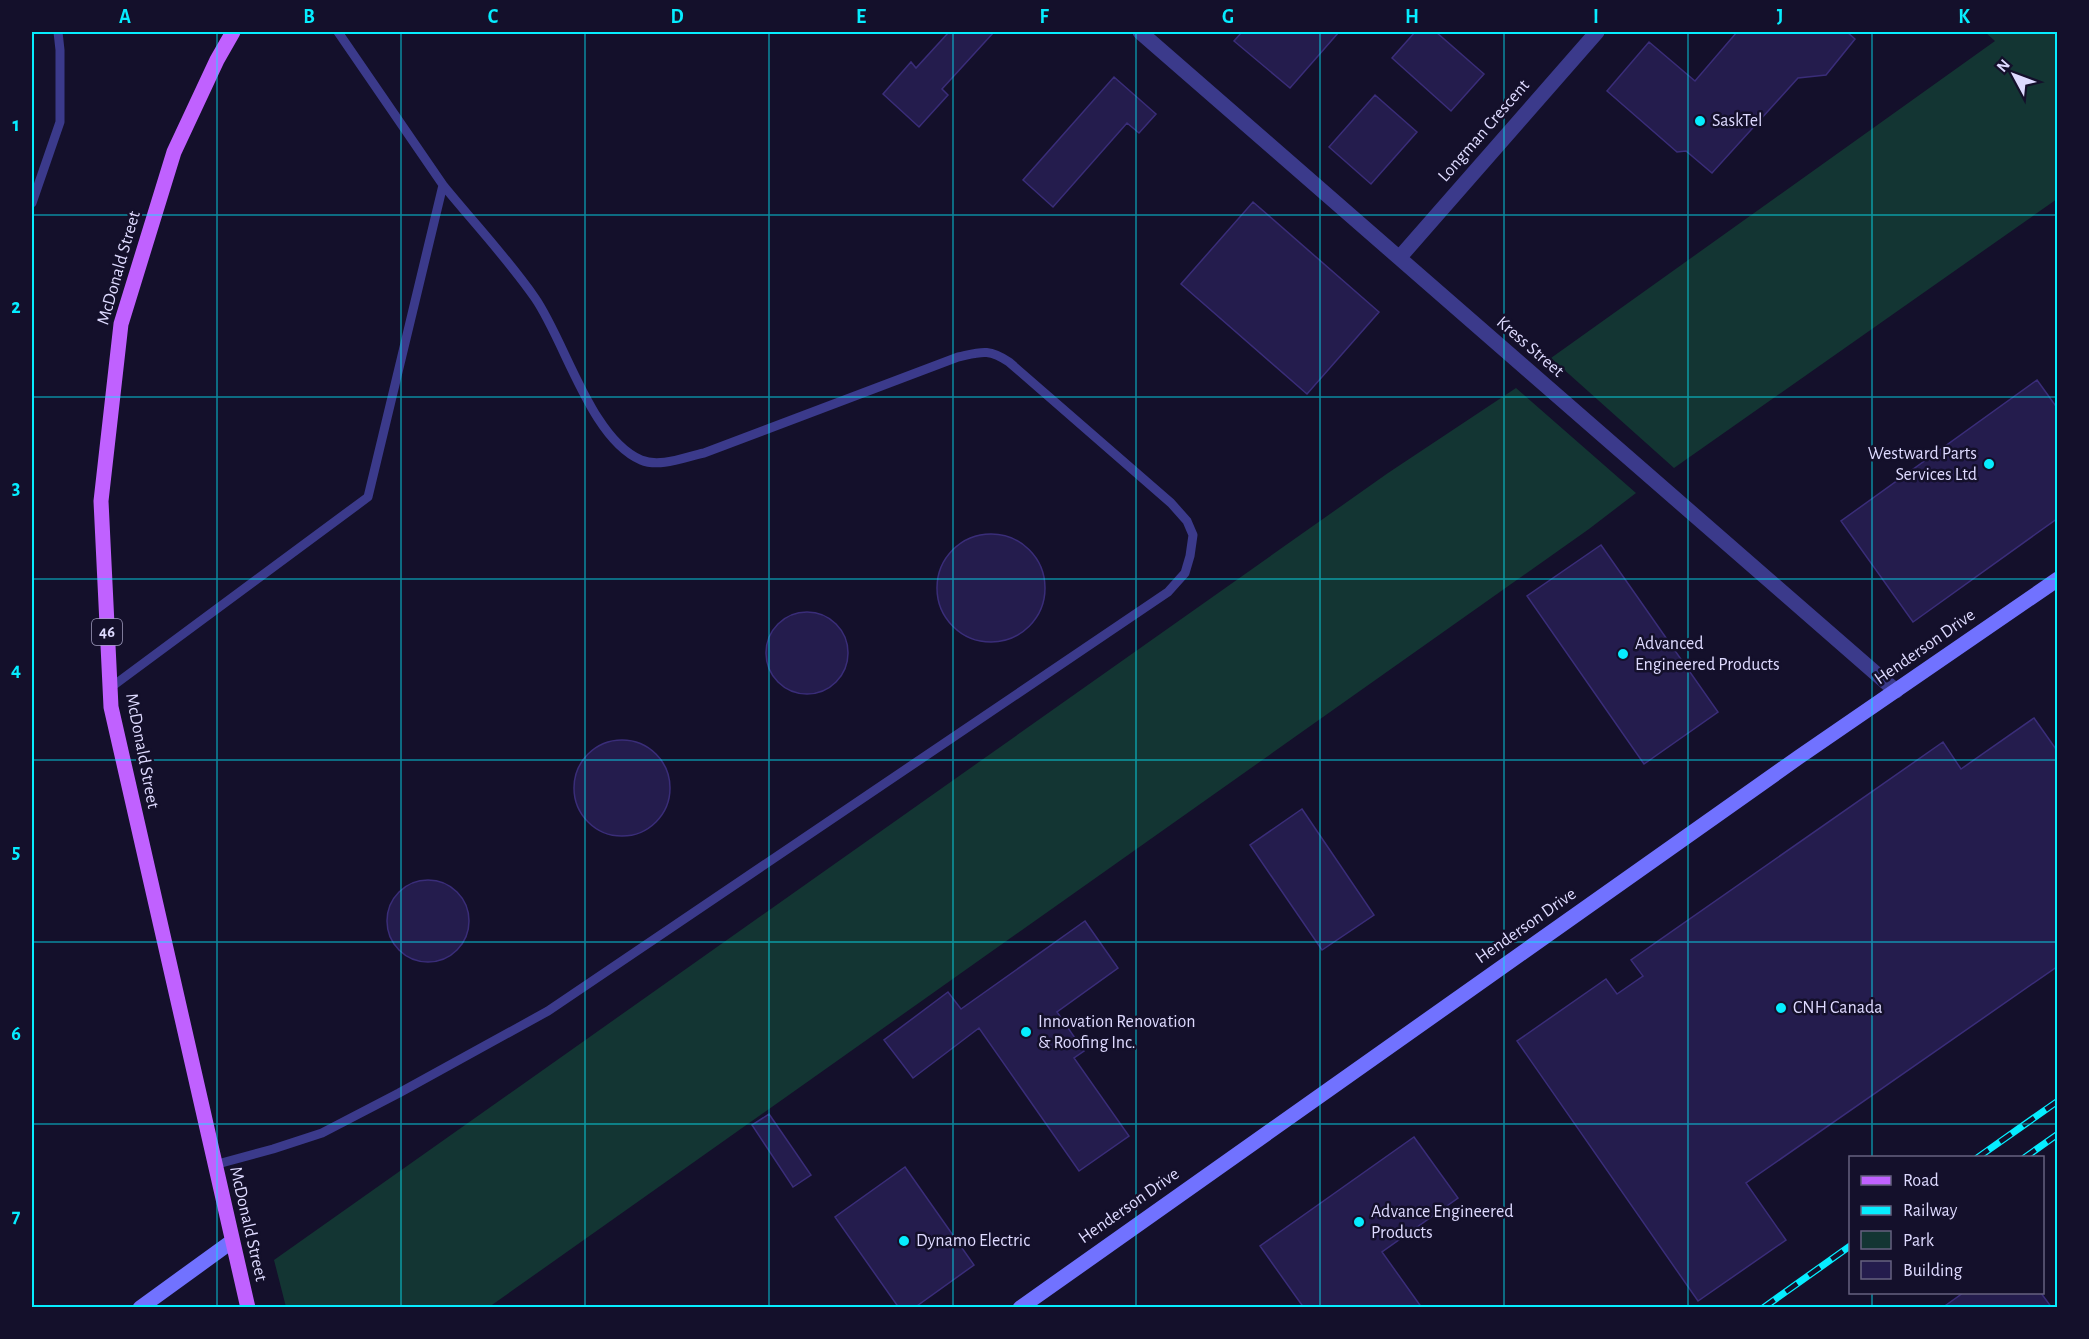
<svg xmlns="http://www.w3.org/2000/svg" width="2089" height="1339" font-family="'Alegreya Sans',sans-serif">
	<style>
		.green { fill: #133533 }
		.building { fill: #241c4d; stroke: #3a2d79; stroke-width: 1.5 }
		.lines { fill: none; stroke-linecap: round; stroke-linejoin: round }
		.lane { stroke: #3b3a8b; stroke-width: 9 }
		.street { stroke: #3b3a8b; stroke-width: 15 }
		.secondary { stroke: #7172ff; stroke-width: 15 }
		.primary { stroke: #c061ff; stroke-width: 15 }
		.rail-casing { stroke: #06edff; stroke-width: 7 }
		.rail { stroke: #14102b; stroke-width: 4.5; stroke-dasharray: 14; stroke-linecap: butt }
		.grid { fill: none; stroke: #06edff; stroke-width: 1.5; stroke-opacity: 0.55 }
		.poi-dot { fill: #06edff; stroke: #14102b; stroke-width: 2 }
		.labels { text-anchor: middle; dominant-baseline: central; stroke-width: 5; stroke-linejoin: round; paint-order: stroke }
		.shield { fill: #14102b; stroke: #a19dbf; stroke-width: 1.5 }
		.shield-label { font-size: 16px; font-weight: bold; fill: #dedaff }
		.poi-label { font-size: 18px; fill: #dedaff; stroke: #14102b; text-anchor: start }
		.street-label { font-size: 18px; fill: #dedaff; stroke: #14102b }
		.neatline { fill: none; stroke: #06edff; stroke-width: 2 }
		.grid-label { font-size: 20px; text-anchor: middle; font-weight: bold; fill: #06edff }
	</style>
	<rect width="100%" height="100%" fill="#14102b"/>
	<!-- green -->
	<path class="green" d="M1985 32H2057V199L1674 468 1551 358 1995 41Z
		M1516 388 1636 493 1589 529 489 1307H286L274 1260 1388 473Z"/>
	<!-- building -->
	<path class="building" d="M949 32H994L942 89 948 95 919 127 883 94 911 62 916 68Z
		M1242 32H1339L1290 88 1234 41Z
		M1415 32H1436L1484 74 1451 111 1392 58Z
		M1737 32H1847L1855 39 1826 75 1798 78 1712 173 1686 151 1677 152 1607 91 1649 42 1695 81Z
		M1114 77 1156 114 1139 133 1127 123 1053 207 1023 180Z
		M1375 95 1417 132 1371 184 1329 147Z
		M1253 202 1379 312 1307 394 1181 284Z
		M2037 380 2058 409V518L1913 622 1841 521Z
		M937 588a54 54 0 1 1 108 0a54 54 0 1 1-108 0Z
		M1601 545 1718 712 1644 764 1527 596Z
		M766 653a41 41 0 1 1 82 0a41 41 0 1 1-82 0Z
		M2034 718 2058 752V966L1746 1183 1786 1240 1698 1301 1517 1041 1606 979 1617 994 1643 976 1631 960 1943 742 1961 769Z
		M574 788a48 48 0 1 1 96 0a48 48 0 1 1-96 0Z
		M1302 809 1374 915 1322 950 1250 845Z
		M387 921a41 41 0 1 1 82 0a41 41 0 1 1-82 0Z
		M1085 921 1118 968 1057 1012 1084 1051 1074 1058 1129 1136 1079 1171 979 1028 913 1078 884 1040 948 992 961 1009Z
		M769 1114 811 1175 793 1187 752 1125Z
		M1414 1137 1458 1198 1382 1252 1422 1308H1304L1260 1246Z
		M905 1167 974 1265 914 1308H899L835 1217Z
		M1963 1293H2041L2052 1308H1942Z"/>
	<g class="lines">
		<!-- lane -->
		<path class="lane" d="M32 203 60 122V50L58 32
			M110 688 368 497 443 185 338 32
			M214 1165 273 1149 322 1133 399 1093 548 1011 1168 592 1185 573 1190 556 1193 535 1187 521 1171 503 1009 362C988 348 981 352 958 357L704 453C685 457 660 468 641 460 591 439 565 341 535 298 508 259 474 223 443 185"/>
		<!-- street -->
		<path class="street" d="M1140 32 1896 691
			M1400 257 1597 32"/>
		<!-- secondary -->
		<path class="secondary" d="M140 1308 231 1242
			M1020 1308 1799 757 2058 579"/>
		<!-- primary -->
		<path class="primary" d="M233 32 217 60 174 152 121 324 101 501 111 707 248 1308"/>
		<!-- rail casing -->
		<g class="rail-casing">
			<path id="rail" d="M1977 1158 2058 1101
				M2024 1158 2058 1134
				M1763 1308 1850 1246"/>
		</g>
		<!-- rail -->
		<use href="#rail" class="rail"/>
	</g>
	<!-- grid -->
	<path class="grid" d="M217 32V1308M401 32V1308M585 32V1308M769 32V1308M953 32V1308M1136 32V1308M1320 32V1308M1504 32V1308M1688 32V1308M1872 32V1158M32 215H2058M32 397H2058M32 579H2058M32 760H2058M32 942H2058M32 1124H2058M1872 1292V1308"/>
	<!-- markers -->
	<g class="poi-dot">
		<circle cx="1700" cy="121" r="6"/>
		<circle cx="1989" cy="464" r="6"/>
		<circle cx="1623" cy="654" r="6"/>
		<circle cx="1781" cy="1008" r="6"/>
		<circle cx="1026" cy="1032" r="6"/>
		<circle cx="1359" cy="1222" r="6"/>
		<circle cx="904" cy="1241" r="6"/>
	</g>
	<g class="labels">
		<!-- shield labels -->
		<rect class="shield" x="92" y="619" width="30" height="26" rx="4.5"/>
		<g class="shield-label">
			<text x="107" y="632">46</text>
		</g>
		<!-- poi labels -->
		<g class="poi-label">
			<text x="1712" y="121">SaskTel</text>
			<text x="1977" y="454" text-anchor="end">Westward Parts<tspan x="1977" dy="21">Services Ltd</tspan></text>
			<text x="1635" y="644">Advanced<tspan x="1635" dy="21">Engineered Products</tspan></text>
			<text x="1793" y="1008">CNH Canada</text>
			<text x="1038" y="1022">Innovation Renovation<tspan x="1038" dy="21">&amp; Roofing Inc.</tspan></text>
			<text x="1371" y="1212">Advance Engineered<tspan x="1371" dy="21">Products</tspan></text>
			<text x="916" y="1241">Dynamo Electric</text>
		</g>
		<!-- street labels -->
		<g class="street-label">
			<text transform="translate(1484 131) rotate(-49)">Longman Crescent</text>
			<text transform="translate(119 268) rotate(-74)">McDonald Street</text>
			<text transform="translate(1530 347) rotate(41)">Kress Street</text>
			<text transform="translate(1925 647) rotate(-35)">Henderson Drive</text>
			<text transform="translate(142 751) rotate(79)">McDonald Street</text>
			<text transform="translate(1526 926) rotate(-35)">Henderson Drive</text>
			<text transform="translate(1129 1206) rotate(-35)">Henderson Drive</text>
			<text transform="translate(248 1224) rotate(77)">McDonald Street</text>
		</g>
	</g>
	<!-- border -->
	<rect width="2089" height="1339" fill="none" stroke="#14102b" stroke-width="66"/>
	<!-- legend -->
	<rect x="1849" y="1156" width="195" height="138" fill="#14102b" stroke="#656180" stroke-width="1.5"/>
	<rect x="1861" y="1176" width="30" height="9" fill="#c061ff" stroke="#656180" stroke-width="1.5"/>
	<text x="1903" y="1186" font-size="18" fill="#dedaff">Road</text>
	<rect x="1861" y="1206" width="30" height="9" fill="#06edff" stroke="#656180" stroke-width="1.5"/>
	<text x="1903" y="1216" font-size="18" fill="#dedaff">Railway</text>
	<rect x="1861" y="1231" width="30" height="18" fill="#133533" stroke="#656180" stroke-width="1.5"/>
	<text x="1903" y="1246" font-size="18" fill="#dedaff">Park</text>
	<rect x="1861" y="1261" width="30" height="18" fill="#241c4d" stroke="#656180" stroke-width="1.5"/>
	<text x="1903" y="1276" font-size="18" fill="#dedaff">Building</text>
	<!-- north arrow -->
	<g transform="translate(2014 75) rotate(311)" stroke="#14102b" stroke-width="4.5" paint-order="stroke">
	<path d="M0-4.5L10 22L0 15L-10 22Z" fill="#dedaff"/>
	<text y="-9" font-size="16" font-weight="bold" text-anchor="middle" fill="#dedaff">N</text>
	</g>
	<rect x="33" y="33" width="2023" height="1273" class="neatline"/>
	<g class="grid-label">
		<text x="125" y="23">A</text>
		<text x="309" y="23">B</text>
		<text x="493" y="23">C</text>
		<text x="677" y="23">D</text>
		<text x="861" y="23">E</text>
		<text x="1044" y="23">F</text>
		<text x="1228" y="23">G</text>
		<text x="1412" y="23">H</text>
		<text x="1596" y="23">I</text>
		<text x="1780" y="23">J</text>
		<text x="1964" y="23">K</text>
		<text x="16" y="131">1</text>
		<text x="16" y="313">2</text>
		<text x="16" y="494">3</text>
		<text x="16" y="676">4</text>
		<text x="16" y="858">5</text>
		<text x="16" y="1040">6</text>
		<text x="16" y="1222">7</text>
	</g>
</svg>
